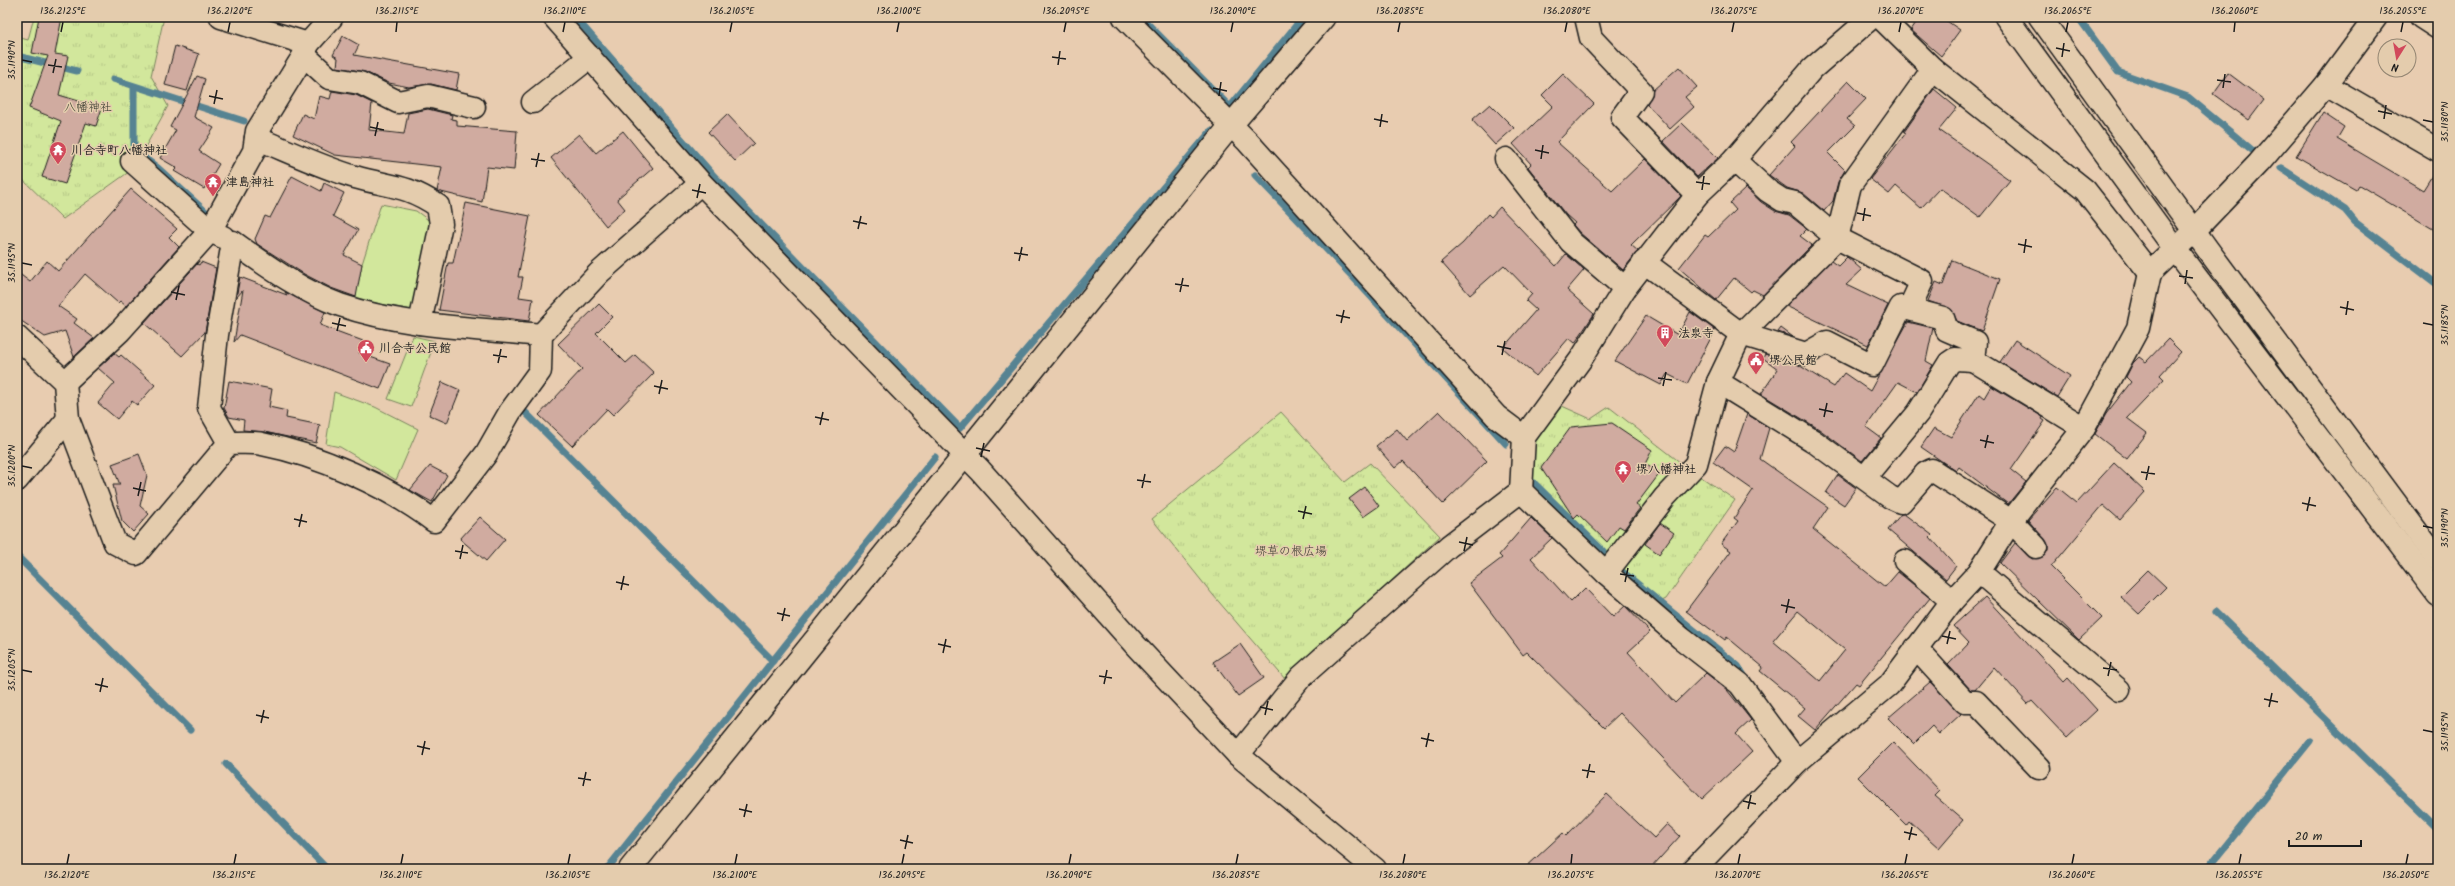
<svg xmlns="http://www.w3.org/2000/svg" width="2455" height="886" font-family="Kalam,'Klee One',sans-serif">
<defs>
<pattern id="park-tufts" width="24" height="20" patternUnits="userSpaceOnUse"><rect width="24" height="20" fill="#d2e79c"/><path d="M3 7l-1-3M5 7V3M7 7l1-3M15 17l-1-3M17 17v-4M19 17l1-3" fill="none" stroke="#b4c686"/></pattern>
</defs>
<rect width="100%" height="100%" fill="#e8ccb0"/>
<filter id="ink" filterUnits="userSpaceOnUse"><feTurbulence type="fractalNoise" baseFrequency=".025" numOctaves="2"/><feDisplacementMap in="SourceGraphic" scale="8" xChannelSelector="R" yChannelSelector="G"/><feConvolveMatrix kernelMatrix="1 2 1 2 8 2 1 2 1" color-interpolation-filters="sRGB"/></filter>
<g filter="url(#ink)">
<!-- grass -->
<g fill="#d2e79c" stroke="#77825c">
<polygon points="381,204 416,211 431,222 412,310 355,299 362,264"/>
<polygon points="413,336 435,341 411,407 388,399"/>
<polygon points="334,392 375,407 418,429 396,480 340,447 326,444"/>
</g>
<!-- park -->
<g fill="url(#park-tufts)" stroke="#77825c">
<polygon points="34,17 164,17 151,76 168,106 133,169 63,219 17,174 17,37 28,40"/>
<polygon points="1562,406 1591,419 1609,407 1685,466 1735,500 1666,599 1652,606 1527,487 1531,444"/>
<polygon points="1281,412 1345,482 1370,463 1440,536 1285,679 1213,595 1152,519"/>
</g>
<g fill="none" stroke-linecap="round" stroke-linejoin="round">
<!-- stream -->
<g stroke="#578392" stroke-width="7">
<polyline points="575,17 714,176 960,428 1211,131"/>
<polyline points="1141,17 1230,107 1303,17"/>
<polyline points="2078,17 2118,72 2188,97 2252,150"/>
<polyline points="17,56 77,71"/>
<polyline points="113,79 244,121"/>
<polyline points="134,87 134,150 158,168 205,211"/>
<polyline points="2281,168 2345,210 2355,222 2438,285"/>
<polyline points="1255,175 1351,275 1506,444"/>
<polyline points="522,409 773,661"/>
<polyline points="1534,483 1603,551"/>
<polyline points="17,556 190,730"/>
<polyline points="1624,573 1738,666 1745,677"/>
<polyline points="2216,612 2438,829"/>
<polyline points="226,764 327,869"/>
<polyline points="607,869 935,457"/>
<polyline points="2207,869 2310,741"/>
</g>
</g>
<!-- building -->
<g fill="#d0aba0" stroke="#1c1c1c" fill-rule="evenodd">
<polygon points="39,17 62,17 55,54 68,56 59,95 102,108 96,126 86,123 65,184 42,177 61,121 29,108 48,56 32,53"/>
<polygon points="1920,17 1941,17 1960,30 1941,56 1911,30"/>
<polygon points="343,36 359,45 354,55 459,74 456,90 431,84 409,87 389,83 365,72 337,67 338,58 333,55"/>
<polygon points="175,46 199,54 187,91 165,85"/>
<polygon points="1679,67 1697,87 1685,97 1694,107 1670,129 1647,104 1653,90"/>
<polygon points="2228,73 2264,100 2249,120 2213,94"/>
<polygon points="1563,74 1594,104 1557,142 1612,191 1645,159 1681,196 1631,245 1638,251 1623,270 1580,233 1573,225 1575,223 1566,215 1528,167 1531,164 1513,144 1553,106 1542,95"/>
<polygon points="197,76 205,79 194,117 214,128 199,151 219,164 204,189 174,171 177,168 160,158 176,130 170,127"/>
<polygon points="1848,81 1866,99 1847,119 1855,126 1828,153 1845,170 1838,182 1833,201 1824,211 1803,193 1787,188 1769,175 1795,146 1791,142"/>
<polygon points="1934,89 1957,108 1939,130 2010,180 1980,217 1940,188 1921,208 1896,186 1889,194 1870,179 1906,133 1904,132"/>
<polygon points="332,91 356,95 372,103 369,130 404,134 408,113 428,109 452,115 451,119 457,120 457,126 517,131 514,170 487,167 482,202 437,191 442,167 335,155 293,135 303,114 314,119 319,96 330,99"/>
<polygon points="1490,104 1514,128 1495,145 1472,120"/>
<polygon points="2323,113 2344,127 2337,139 2423,190 2438,166 2438,232 2359,185 2356,190 2296,156"/>
<polygon points="727,114 754,143 735,161 708,132"/>
<polygon points="1682,123 1718,158 1697,177 1663,141"/>
<polygon points="623,131 653,168 617,199 625,209 606,226 551,158 579,134 596,153"/>
<polygon points="292,176 321,191 324,183 344,193 333,216 358,230 344,255 362,264 356,297 331,288 304,274 257,244 255,239 265,216 270,218"/>
<polygon points="1746,188 1761,202 1775,211 1789,215 1807,229 1800,236 1812,245 1763,295 1753,290 1751,292 1734,278 1716,300 1679,268 1705,235 1708,237 1736,210 1730,203"/>
<polygon points="131,189 177,229 169,237 179,247 126,306 120,301 118,303 85,274 58,306 77,319 74,323 94,338 74,357 65,331 45,337 17,318 17,272 30,282 47,261 58,271"/>
<polygon points="466,203 530,216 518,277 523,277 519,297 533,299 529,321 439,310 448,263 453,263"/>
<polygon points="1500,207 1556,266 1566,254 1584,270 1567,290 1594,314 1575,343 1569,338 1536,376 1503,348 1536,310 1526,301 1532,294 1504,265 1470,295 1441,262 1463,243 1488,214 1491,217"/>
<polygon points="1847,257 1862,270 1846,285 1888,305 1868,345 1786,306 1831,261 1838,266"/>
<polygon points="1952,260 2000,279 1982,331 1957,321 1951,309 1928,301 1936,282 1943,285"/>
<polygon points="201,262 216,268 205,332 182,356 144,323 197,264 199,265"/>
<polygon points="240,277 287,295 285,292 325,312 320,325 363,341 359,353 390,364 380,389 240,335 234,342 243,290 236,298"/>
<polygon points="599,304 612,317 596,333 626,363 635,355 654,373 613,415 607,409 572,446 539,415 582,369 558,344"/>
<polygon points="1690,312 1715,330 1687,384 1667,374 1661,385 1615,361 1646,316 1678,335"/>
<polygon points="1908,322 1933,328 1926,361 1933,365 1917,392 1898,382 1866,427 1881,438 1862,461 1819,429 1761,394 1778,369 1763,358 1765,354 1797,364 1834,387 1844,373 1870,391"/>
<polygon points="1781,328 1793,337 1778,332"/>
<polygon points="2168,339 2181,352 2160,375 2164,379 2127,418 2147,433 2127,459 2095,434 2106,414 2131,382 2126,377 2133,363 2139,357 2146,362"/>
<polygon points="2015,340 2070,376 2057,397 2000,362"/>
<polygon points="114,353 119,357 121,355 155,385 137,405 132,401 117,419 98,403 115,383 98,368"/>
<polygon points="229,381 272,389 269,407 287,411 286,418 320,425 316,443 264,432 243,430 244,420 229,417 224,408"/>
<polygon points="442,382 460,390 447,423 429,415"/>
<polygon points="1991,386 2043,417 2042,419 2045,421 2011,470 2026,482 2008,504 1959,467 1956,471 1921,447 1934,428 1951,437 1979,394 1984,398"/>
<polygon points="1439,411 1487,461 1443,504 1403,461 1395,468 1376,446 1397,429 1407,441"/>
<path d="M1747,414L1769,428L1760,459L1828,507L1813,529L1885,587L1898,572L1930,598L1859,685L1856,683L1815,730L1798,716L1805,708L1760,671L1763,667L1727,637L1725,640L1686,611L1731,551L1721,544L1738,521L1734,518L1753,490L1713,462L1725,446L1734,452ZM1798,611L1845,650L1820,681L1773,641Z"/>
<polygon points="1612,423 1652,450 1645,464 1660,473 1636,505 1640,508 1624,529 1619,526 1607,542 1578,514 1574,518 1541,468 1571,427"/>
<polygon points="139,454 147,475 140,506 149,514 133,532 122,521 113,485 120,485 112,464"/>
<polygon points="2114,463 2145,492 2120,520 2103,505 2051,567 2102,618 2079,640 2000,563 2015,543 2032,559 2044,556 2048,550 2048,544 2028,520 2057,487 2077,503"/>
<polygon points="430,466 447,475 432,502 410,490"/>
<polygon points="1838,475 1856,488 1844,505 1826,493"/>
<polygon points="1365,487 1379,506 1363,517 1349,499"/>
<polygon points="1901,514 1904,514 1932,535 1930,537 1956,566 1946,579 1888,530"/>
<polygon points="480,517 505,539 486,561 460,539"/>
<polygon points="1531,518 1552,538 1531,558 1571,602 1585,588 1613,617 1625,606 1650,632 1628,652 1675,703 1706,673 1727,690 1751,720 1736,734 1752,752 1702,799 1620,713 1604,728 1527,652 1523,655 1469,583 1502,558 1499,555"/>
<polygon points="1660,523 1674,533 1659,554 1645,544"/>
<polygon points="2148,570 2166,587 2139,614 2121,597"/>
<polygon points="1985,597 2064,682 2068,678 2097,710 2067,738 2032,701 2028,704 1994,667 1975,690 1971,690 1948,665 1969,643 1953,626"/>
<polygon points="1240,644 1264,678 1238,696 1213,662"/>
<polygon points="1930,682 1961,714 1939,734 1932,726 1914,744 1888,718"/>
<polygon points="1893,742 1940,791 1935,796 1963,820 1939,848 1909,821 1906,825 1858,777"/>
<polygon points="1607,794 1654,838 1667,824 1680,836 1650,869 1524,869 1563,833 1566,836"/>
</g>
<g fill="none" stroke-linecap="round" stroke-linejoin="round">
<defs>
<g id="minor">
<polyline points="221,17 308,44"/>
<polyline points="554,17 701,183 980,470 1137,647 1238,755 1375,869"/>
<polyline points="1124,17 1248,142 1496,416 1524,437"/>
<polyline points="1586,17 1591,38 1641,91 1622,117 1697,195"/>
<polyline points="1880,17 1933,69 2085,190 2150,273"/>
<polyline points="2006,17 2175,249 2438,595"/>
<polyline points="2040,17 2208,250 2438,560"/>
<polyline points="2421,17 2438,28"/>
<polyline points="304,55 329,78 360,83 398,102 428,96 474,107"/>
<polyline points="2326,85 2438,150"/>
<polyline points="533,102 590,57"/>
<path d="M256,138C288,151 321,167 355,177C390,187 405,184 438,206L441,224L420,323"/>
<polyline points="1506,159 1571,242 1625,288"/>
<polyline points="132,161 210,231 223,237"/>
<polyline points="1644,262 1741,334 1806,354 1827,342 1872,365 1901,307 1909,309 1922,281 1837,238 1795,203 1782,200 1768,191 1734,160"/>
<path d="M17,337L65,382L68,419L115,543L136,554L229,443C240,443 252,442 262,444C319,455 388,486 434,521L486,454L510,412L540,371L541,335L599,273L701,183"/>
<polyline points="1973,360 2084,428"/>
<polyline points="65,382 120,331 210,231 254,151 257,131 304,55 308,44 332,17"/>
<polyline points="1718,382 1812,440 1890,497 1901,502 1926,473 1932,470 2011,521 2036,547"/>
<path d="M229,443L209,408L217,335L233,242C267,266 301,291 340,305C404,327 475,328 541,335"/>
<polyline points="1865,477 1918,413 1949,363 1955,359 1973,360 1975,342 1947,330 1943,318 1909,309"/>
<polyline points="17,480 68,419"/>
<polyline points="1521,491 1606,573 1681,638 1740,684 1797,762"/>
<polyline points="1905,561 1952,601"/>
<polyline points="1979,572 2119,690"/>
<polyline points="1606,573 1665,497 1696,464 1718,382 1741,334 1837,238 1850,185 1933,69"/>
<polyline points="1916,648 1965,702 1976,702 2039,768"/>
<polyline points="1238,755 1301,677 1449,546 1521,491 1524,437 1581,359 1625,288 1697,195 1734,160 1812,69 1872,17"/>
<polyline points="630,869 1231,125 1324,17"/>
<polyline points="1694,869 1797,762 1889,685 1952,601 1979,572 2011,521 2084,428 2138,328 2150,273 2194,231 2259,163 2326,85 2376,17"/>
</g>
</defs>
<!-- minor casing -->
<use href="#minor" stroke="#1c1c1c" stroke-width="25"/>
<!-- minor -->
<use href="#minor" stroke="#e4ccad" stroke-width="22"/>
</g>
</g>
<!-- ticks -->
<path fill="none" stroke="#1c1c1c" stroke-width="1.5" d="M61,32L63,22M228,32L230,22M396,32L397,22M563,32L565,22M730,32L732,22M897,32L899,22M1064,32L1066,22M1231,32L1233,22M1398,32L1400,22M1565,32L1567,22M1732,32L1734,22M1899,32L1901,22M2066,32L2068,22M2234,32L2235,22M2401,32L2403,22M2056,48L2070,51M1052,57L1066,59M2062,57L2064,43M22,60L32,62M48,65L62,67M1058,65L1060,51M53,73L56,59M2217,80L2231,82M1213,88L1227,91M2223,88L2225,74M209,96L223,99M1219,96L1221,82M214,104L217,90M2378,111L2392,114M1374,119L1388,122M2384,119L2386,105M2423,120L2433,122M370,127L384,130M1380,127L1382,114M375,136L378,122M1535,150L1549,153M531,159L545,161M1541,159L1543,145M536,167L539,153M1696,182L1710,184M692,190L706,193M1702,190L1704,176M697,198L700,184M1857,213L1871,216M853,221L867,224M1863,221L1865,208M858,229L861,216M2018,244L2032,247M1014,253L1028,255M2024,253L2026,239M1019,261L1022,247M22,263L32,265M2179,276L2193,278M1175,284L1189,286M2185,284L2187,270M171,292L185,295M1180,292L1183,278M176,300L179,286M2340,307L2354,310M1336,315L1350,318M2346,315L2348,301M332,323L346,326M1341,323L1344,310M2423,323L2433,325M337,331L340,318M1497,346L1511,349M493,355L507,357M1502,355L1505,341M498,363L501,349M1658,378L1672,380M654,386L668,389M1663,386L1666,372M659,394L662,380M1819,409L1833,412M815,417L829,420M1824,417L1827,403M820,425L823,412M1980,440L1994,443M976,448L990,451M1985,448L1988,435M981,457L984,443M22,466L32,468M2141,472L2155,474M1137,480L1151,482M2146,480L2149,466M133,488L146,491M1142,488L1145,474M138,496L141,482M2302,503L2316,506M1298,511L1312,514M2307,511L2310,497M294,519L307,522M1303,519L1306,506M2423,526L2433,528M299,527L302,514M1459,542L1473,545M455,551L468,553M1464,551L1467,537M460,559L463,545M1620,574L1634,576M616,582L629,585M1625,582L1628,568M621,590L624,576M1781,605L1795,608M777,613L790,616M1786,613L1789,599M782,621L785,608M1942,636L1956,639M938,644L951,647M1947,644L1950,631M943,653L946,639M2103,668L2117,670M22,670L32,672M1099,676L1112,678M2108,676L2111,662M95,684L108,687M1104,684L1107,670M100,692L103,678M2264,699L2278,702M1260,707L1273,710M2269,707L2272,693M256,715L269,718M1265,715L1268,701M261,723L264,710M2423,730L2433,732M1421,738L1434,741M417,746L430,749M1426,747L1429,733M422,755L425,741M1582,770L1595,772M578,778L591,780M1587,778L1590,764M583,786L586,772M1743,801L1756,804M739,809L752,812M1748,809L1751,795M744,817L747,804M1904,832L1917,835M900,840L913,843M1909,840L1912,827M905,849L908,835M67,864L69,854M234,864L236,854M401,864L403,854M568,864L570,854M735,864L737,854M902,864L904,854M1069,864L1071,854M1236,864L1238,854M1403,864L1405,854M1571,864L1572,854M1738,864L1740,854M1905,864L1907,854M2072,864L2074,854M2239,864L2241,854M2406,864L2408,854"/>
<!-- icons -->
<defs>
<symbol id="temple-pin" viewBox="-11 -11 22 30"><path d="M0 17L-7.5 6A9.5 9.5 0 1 1 7.5 6Z" fill="#d1495b" stroke="#e4ccad"/><path d="M0-6L5-2H3V0L6.5 2.5H4V6H1.5V3h-3V6H-4V2.5H-6.5L-3 0V-2H-5Z" fill="#fff"/></symbol>
<symbol id="building-pin" viewBox="-11 -11 22 30"><path d="M0 17L-7.5 6A9.5 9.5 0 1 1 7.5 6Z" fill="#d1495b" stroke="#e4ccad"/><path d="M-4-6H4V6H1V3H-1V6H-4ZM-2.5-4.3h1.7v1.8h-1.7ZM.8-4.3h1.7v1.8H.8ZM-2.5-1h1.7V.8h-1.7ZM.8-1h1.7V.8H.8Z" fill="#fff"/></symbol>
<symbol id="civic-pin" viewBox="-11 -11 22 30"><path d="M0 17L-7.5 6A9.5 9.5 0 1 1 7.5 6Z" fill="#d1495b" stroke="#e4ccad"/><path d="M-.6-6.5H3V-4.5H.6V-3L4-1V1h2V6H-6V1h2V-1L-.6-3ZM-1.2 2.5V6h2.4V2.5Z" fill="#fff"/></symbol>
</defs>
<g fill-rule="evenodd">
<use href="#temple-pin" x="48" y="140" width="20" height="27"/>
<use href="#temple-pin" x="203" y="172" width="20" height="27"/>
<use href="#building-pin" x="1655" y="323" width="20" height="27"/>
<use href="#civic-pin" x="356" y="338" width="20" height="27"/>
<use href="#civic-pin" x="1746" y="350" width="20" height="27"/>
<use href="#temple-pin" x="1613" y="459" width="20" height="27"/>
</g>
<g text-anchor="middle" dominant-baseline="central" stroke-width="3" stroke-linejoin="round" paint-order="stroke">
<!-- park labels -->
<g font-size="12" fill="#373a2f" stroke="#e4ccad">
<text x="88" y="107">八幡神社</text>
<text x="1291" y="551">堺草の根広場</text>
</g>
<!-- poi labels -->
<g font-size="12" font-weight="bold" fill="#1c1c1c" stroke="#e4ccad" text-anchor="start">
<text x="71" y="150">川合寺町八幡神社</text>
<text x="226" y="182">津島神社</text>
<text x="1678" y="333">法泉寺</text>
<text x="379" y="348">川合寺公民館</text>
<text x="1769" y="360">堺公民館</text>
<text x="1636" y="469">堺八幡神社</text>
</g>
</g>
<!-- margin -->
<rect width="2455" height="886" fill="none" stroke="#e4ccad" stroke-width="44"/>
<!-- north arrow -->
<g transform="translate(2397 58) rotate(191)"><circle r="19" fill="#e4ccad" stroke="#948673"/>
<path d="M0-3L7 15L0 10L-7 15Z" fill="#d1495b"/>
<text y="-6" font-size="11" font-weight="bold" text-anchor="middle" fill="#1c1c1c">N</text>
</g>
<!-- scale -->
<path d="M2289 840v6h72v-6" fill="none" stroke="#1c1c1c" stroke-width="2"/>
<text x="2295" y="840" font-size="12" fill="#1c1c1c" stroke="#e4ccad" stroke-width="3" paint-order="stroke">20 m</text>
<rect x="22" y="22" width="2411" height="842" fill="none" stroke="#1c1c1c" stroke-width="1.5"/>
<g font-size="10" text-anchor="middle" fill="#1c1c1c">
<text x="63" y="14">136.2125°E</text>
<text x="230" y="14">136.2120°E</text>
<text x="397" y="14">136.2115°E</text>
<text x="565" y="14">136.2110°E</text>
<text x="732" y="14">136.2105°E</text>
<text x="899" y="14">136.2100°E</text>
<text x="1066" y="14">136.2095°E</text>
<text x="1233" y="14">136.2090°E</text>
<text x="1400" y="14">136.2085°E</text>
<text x="1567" y="14">136.2080°E</text>
<text x="1734" y="14">136.2075°E</text>
<text x="1901" y="14">136.2070°E</text>
<text x="2068" y="14">136.2065°E</text>
<text x="2235" y="14">136.2060°E</text>
<text x="2403" y="14">136.2055°E</text>
<text transform="translate(11 60) rotate(-90)" y="4">35.1190°N</text>
<text transform="translate(2444 122) rotate(-90)" y="4">35.1180°N</text>
<text transform="translate(11 263) rotate(-90)" y="4">35.1195°N</text>
<text transform="translate(2444 325) rotate(-90)" y="4">35.1185°N</text>
<text transform="translate(11 466) rotate(-90)" y="4">35.1200°N</text>
<text transform="translate(2444 528) rotate(-90)" y="4">35.1190°N</text>
<text transform="translate(11 670) rotate(-90)" y="4">35.1205°N</text>
<text transform="translate(2444 732) rotate(-90)" y="4">35.1195°N</text>
<text x="67" y="878">136.2120°E</text>
<text x="234" y="878">136.2115°E</text>
<text x="401" y="878">136.2110°E</text>
<text x="568" y="878">136.2105°E</text>
<text x="735" y="878">136.2100°E</text>
<text x="902" y="878">136.2095°E</text>
<text x="1069" y="878">136.2090°E</text>
<text x="1236" y="878">136.2085°E</text>
<text x="1403" y="878">136.2080°E</text>
<text x="1571" y="878">136.2075°E</text>
<text x="1738" y="878">136.2070°E</text>
<text x="1905" y="878">136.2065°E</text>
<text x="2072" y="878">136.2060°E</text>
<text x="2239" y="878">136.2055°E</text>
<text x="2406" y="878">136.2050°E</text>
</g>
</svg>
